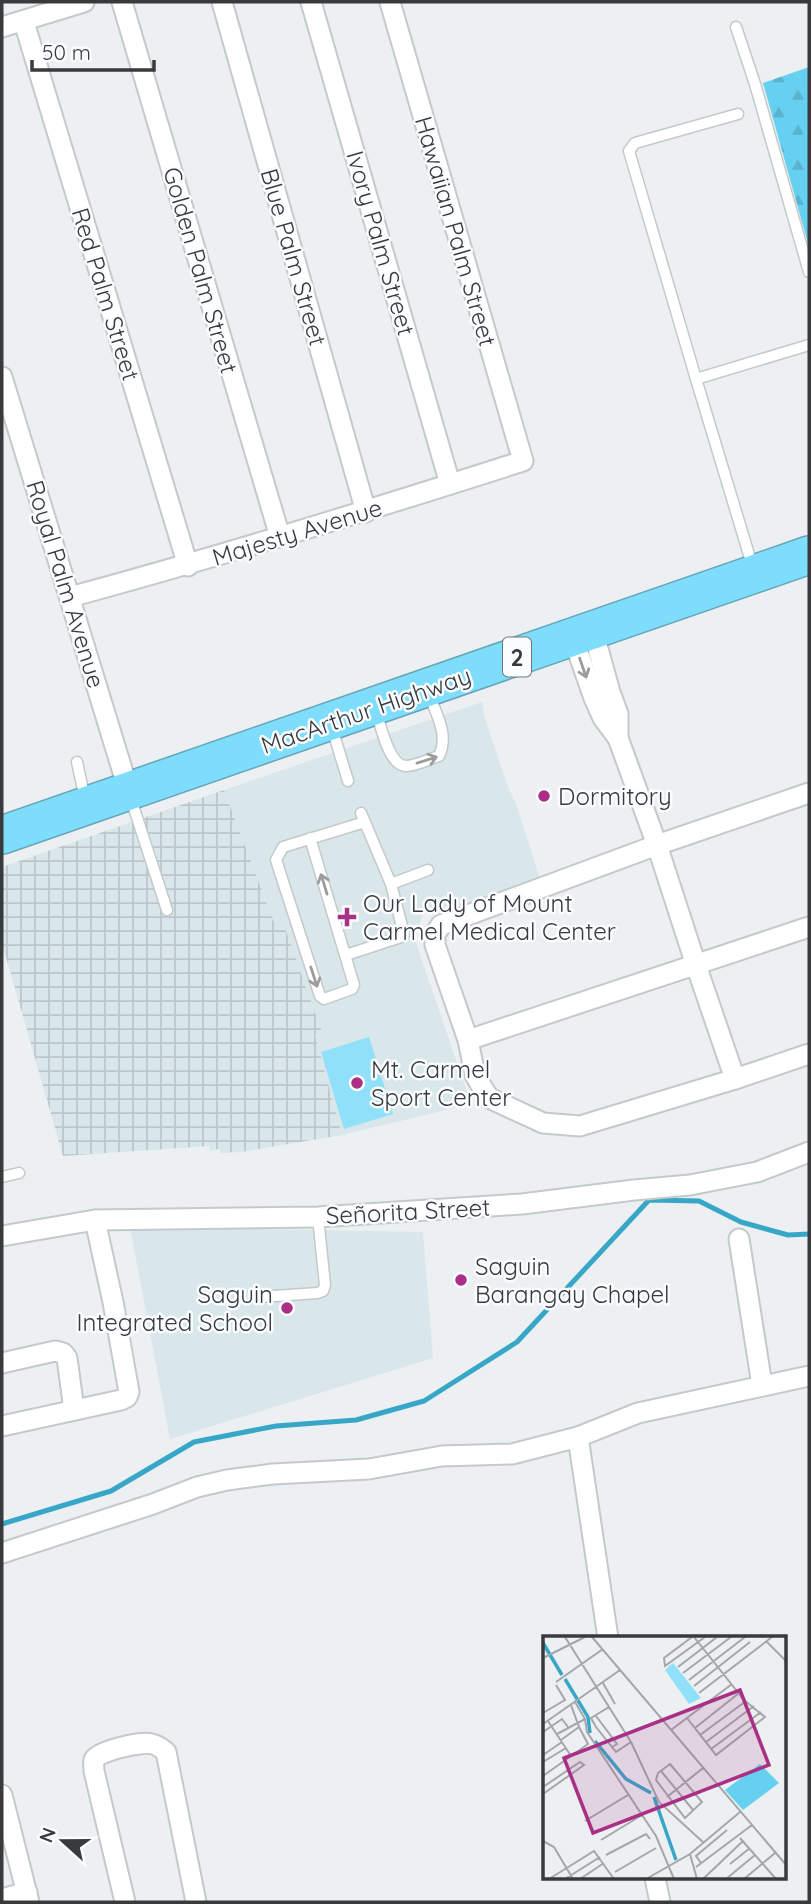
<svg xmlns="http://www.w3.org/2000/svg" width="811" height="1904" font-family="Quicksand,sans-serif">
<defs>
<pattern id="industrial-grid" width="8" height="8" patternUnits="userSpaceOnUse" patternTransform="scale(1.75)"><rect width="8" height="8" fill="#d9e6ea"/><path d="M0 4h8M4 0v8" fill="none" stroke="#bbc6ca"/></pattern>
<pattern id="forest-firs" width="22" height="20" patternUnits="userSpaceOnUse" patternTransform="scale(1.75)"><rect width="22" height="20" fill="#66d0f0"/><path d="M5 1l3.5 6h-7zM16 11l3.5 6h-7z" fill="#59b3cf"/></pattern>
</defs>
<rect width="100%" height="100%" fill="#ecf0f2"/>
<!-- built -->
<g fill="#d9e6ea">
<polygon points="482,702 485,719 508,787 516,804 541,882 448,914 446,907 423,913 415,940 471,1104 342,1135 315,1035 322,1032 282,921 274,923 224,790"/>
<polygon points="130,1227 423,1232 433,1358 170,1439"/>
</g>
<!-- industrial -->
<polygon fill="url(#industrial-grid)" points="224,790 274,923 282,920 322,1032 315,1035 342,1135 241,1152 220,1153 219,1149 210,1151 209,1146 63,1156 2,943 2,867"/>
<!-- forest -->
<polygon fill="url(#forest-firs)" points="809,67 809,247 763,83"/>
<!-- pitch -->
<polygon fill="#91e0fa" points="369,1037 393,1114 344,1129 321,1052"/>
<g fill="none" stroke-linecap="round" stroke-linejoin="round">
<!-- stream -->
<polyline stroke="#38a7c7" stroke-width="5" points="2,1524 111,1491 194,1442 276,1426 356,1420 424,1401 517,1342 649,1200 699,1201 741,1222 788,1235 809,1234"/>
<defs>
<g id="lane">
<polyline points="736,27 755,84 809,272"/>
<polyline points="696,379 629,151 635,143 738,114"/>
<polyline points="753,568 696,379 809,345"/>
<path d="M377,714C381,727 389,766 406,766C416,766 429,759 439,756C449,735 437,716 429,694"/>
<polyline points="332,728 348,781"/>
<polyline points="77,762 85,799"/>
<polyline points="130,796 167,910"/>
<polyline points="310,838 354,985 352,989 324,999 320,996 276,860 283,847 365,822"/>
<polyline points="391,884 428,870"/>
<polyline points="346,955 401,937 404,934 391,884 361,813"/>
<polyline points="2,1177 19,1173"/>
<polyline points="261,1297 317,1293 323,1291 325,1285 318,1217"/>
</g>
<g id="street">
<polyline points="122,2 280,537"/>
<polyline points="222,2 366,512"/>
<polyline points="311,2 450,484"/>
<polyline points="24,22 188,566"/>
<polyline points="2,27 84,2"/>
<polyline points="2,377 129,792"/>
<path d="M70,597C222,556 373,509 523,461L390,2"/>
<polyline points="593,631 610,692 618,714 618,738"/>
<polyline points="573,638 594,698 603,718 618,738 657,845 696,965 735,1079"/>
<polyline points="809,793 657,845 441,925 435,934 435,945 468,1040 475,1075 482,1087 489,1098 543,1123 580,1126 735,1079 809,1054"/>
<polyline points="468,1040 809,927"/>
<polyline points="2,1236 95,1220 318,1217 522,1204 634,1190 690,1185 757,1172 809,1152"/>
<polyline points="739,1239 762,1385"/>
<polyline points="2,1363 55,1351 63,1353 67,1358 74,1410"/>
<polyline points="2,1426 121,1400 127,1397 129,1392 113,1302 95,1220"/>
<polyline points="578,1437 608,1638"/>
<polyline points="2,1553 153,1504 197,1487 227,1480 273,1474 369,1469 442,1456 512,1454 578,1437 638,1413 809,1376"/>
<polyline points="2,1795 29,1902"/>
<polyline points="655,1878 660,1902"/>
<polyline points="2,1899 27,1892"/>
<path d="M125,1902L94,1771C94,1767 93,1763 94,1760C97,1751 142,1741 152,1744C158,1745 162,1749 166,1752L196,1902"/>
</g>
<polyline id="highway" points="2,835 809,555"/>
</defs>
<!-- lane casing -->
<use href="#lane" stroke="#c4c9ca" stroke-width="13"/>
<!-- street casing -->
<use href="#street" stroke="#c4c9ca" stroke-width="23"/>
<!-- highway casing -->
<use href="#highway" stroke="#66a4b8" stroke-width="40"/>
<!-- lane -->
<use href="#lane" stroke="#fff" stroke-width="10"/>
<!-- street -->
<use href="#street" stroke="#fff" stroke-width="19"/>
<!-- highway -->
<use href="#highway" stroke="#7eddfb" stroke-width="37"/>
</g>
<!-- one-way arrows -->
<defs><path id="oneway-shaft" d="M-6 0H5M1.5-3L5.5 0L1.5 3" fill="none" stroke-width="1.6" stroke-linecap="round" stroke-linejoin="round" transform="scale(1.75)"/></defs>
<g stroke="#9c9c9d">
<use href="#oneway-shaft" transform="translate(583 668) rotate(71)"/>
<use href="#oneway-shaft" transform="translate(427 760) rotate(-17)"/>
<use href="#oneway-shaft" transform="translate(324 884) rotate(-107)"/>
<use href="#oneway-shaft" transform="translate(314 977) rotate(72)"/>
</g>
<!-- markers -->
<g fill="#a93084" stroke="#fafdff" stroke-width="2.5">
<circle cx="544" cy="796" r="7"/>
<path d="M343.5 906.5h7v7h7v7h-7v7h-7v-7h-7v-7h7z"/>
<circle cx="357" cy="1083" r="7"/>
<circle cx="461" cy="1280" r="7"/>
<circle cx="287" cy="1308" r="7"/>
</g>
<g text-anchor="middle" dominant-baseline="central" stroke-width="5" stroke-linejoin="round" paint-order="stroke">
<!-- shield labels -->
<rect fill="#fafdff" stroke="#727476" stroke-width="2" x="503" y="637.5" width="28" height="39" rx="5"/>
<g font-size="23" font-weight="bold" fill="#383a3b">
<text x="517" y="657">2</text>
</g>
<!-- street labels -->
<g font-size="24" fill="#383a3b" stroke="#fafdff">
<text transform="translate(456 231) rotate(74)">Hawaiian Palm Street</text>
<text transform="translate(381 243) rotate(74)">Ivory Palm Street</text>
<text transform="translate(294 257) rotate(74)">Blue Palm Street</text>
<text transform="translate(201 270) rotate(74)">Golden Palm Street</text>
<text transform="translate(106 294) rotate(73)">Red Palm Street</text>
<text transform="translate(297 532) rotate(-17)">Majesty Avenue</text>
<text transform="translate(66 584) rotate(73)">Royal Palm Avenue</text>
<text transform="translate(366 710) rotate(-19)">MacArthur Highway</text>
<text transform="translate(408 1211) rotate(-3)">Señorita Street</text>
</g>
<!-- poi labels -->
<g font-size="24" fill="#383a3b" stroke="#fafdff" text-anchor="start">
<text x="558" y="796">Dormitory</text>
<text x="363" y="903">Our Lady of Mount<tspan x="363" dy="28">Carmel Medical Center</tspan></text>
<text x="371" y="1069">Mt. Carmel<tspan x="371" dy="28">Sport Center</tspan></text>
<text x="475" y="1266">Saguin<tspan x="475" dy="28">Barangay Chapel</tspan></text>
<text x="273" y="1294" text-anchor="end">Saguin<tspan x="273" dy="28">Integrated School</tspan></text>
</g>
</g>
<!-- overview -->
<g transform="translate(543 1636)">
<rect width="243" height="243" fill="#ecf0f2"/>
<path d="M217,128L236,147L200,174L182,154Z" fill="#66d0f0"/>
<path d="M130,27L158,62L146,68L122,34Z" fill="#91e0fa"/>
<path fill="none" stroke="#38a7c7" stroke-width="3.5" d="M0,7L19,39M22,43L45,81L47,97M52,105L83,143L108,157M111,161L133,224"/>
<path fill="none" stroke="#a4a7a9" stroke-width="2" d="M22,1L88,106L116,166L161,207M49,1L244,230M149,1L121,22L122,30L162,1M223,5L244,26M0,22L42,1M135,31L174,1M140,37L188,1M146,44L202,1M13,46L60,13M60,47L72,68M151,50L207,6M156,57L229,1M66,71L48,82L53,91L73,116L88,106M0,77L22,64L13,49M53,80L74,108L69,111M144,82L173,119L222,81L201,64L151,1M42,83L44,96L113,200L131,243M5,85L28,120M0,88L77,34M152,92L196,57M128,94L189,48M0,96L19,83L25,91M14,98L42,83L32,66M157,99L203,65M18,104L36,91L28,69M163,106L211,70M168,113L218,76M0,119L19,106M0,126L23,112M127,128L159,166L142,182L113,144L115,137ZM118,135L150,174M0,140L45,108L36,91M0,151L37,126L41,129L0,158M124,161L160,132M42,185L85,159M197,202L233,243M58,204L99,179M0,205L11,211L30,243M147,218L154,243M63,219L103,198L107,203M158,227L153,220L184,194M187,228L207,212M153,231L209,189M72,236L113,212M6,243L51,215L71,243M22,243L57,221M37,243L61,227M103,243L147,218L197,176M160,243L200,205M183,243L212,219M201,243L232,217"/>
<path fill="#a93084" fill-opacity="0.15" stroke="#a93084" stroke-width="3.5" d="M197,54L226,129L50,197L21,122Z"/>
<rect width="243" height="243" fill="none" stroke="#383a3b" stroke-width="3.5"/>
</g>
<!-- border -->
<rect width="811" height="1904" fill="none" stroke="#383a3b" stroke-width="7"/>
<!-- north arrow -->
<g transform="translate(63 1841) rotate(291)" stroke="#fafdff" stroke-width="5" paint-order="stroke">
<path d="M0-5L12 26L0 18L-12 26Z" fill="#383a3b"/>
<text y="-10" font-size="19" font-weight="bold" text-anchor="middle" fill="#383a3b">N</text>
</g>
<!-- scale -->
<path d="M32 60v10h122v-10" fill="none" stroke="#383a3b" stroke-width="3.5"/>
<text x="42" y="60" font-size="21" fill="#383a3b" stroke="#fafdff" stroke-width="5" paint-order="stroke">50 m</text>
</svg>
